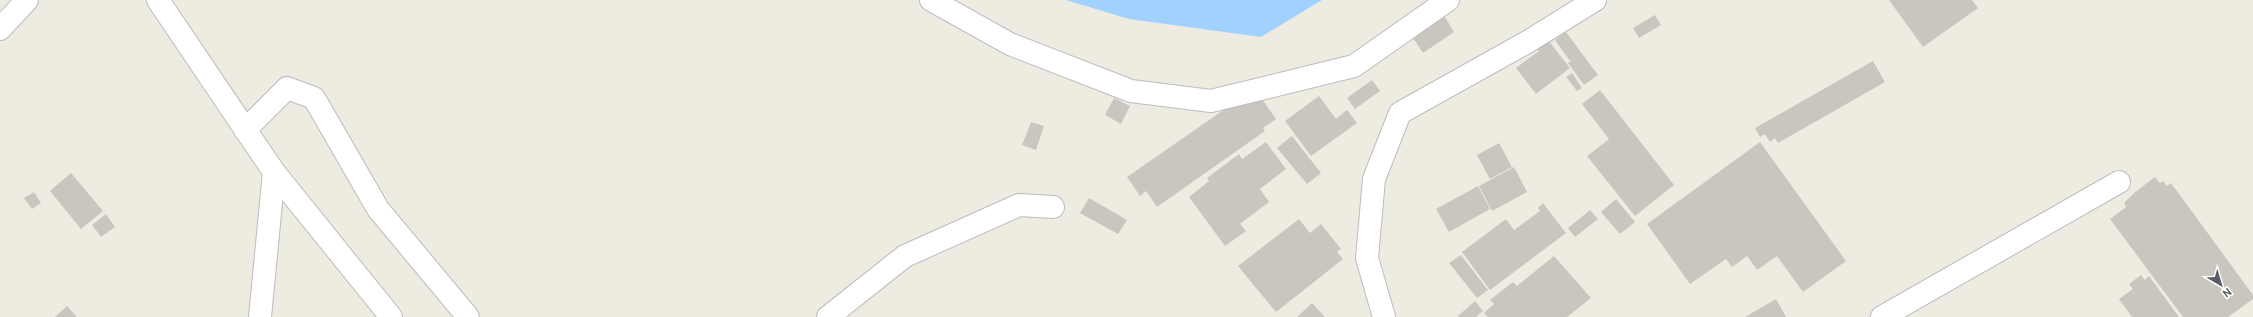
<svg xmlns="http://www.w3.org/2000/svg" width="2253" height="317" font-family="Cabin,sans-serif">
<rect width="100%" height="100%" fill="#eeece1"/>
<!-- water -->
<polygon fill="#a1d1ff" points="1066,0 1322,0 1261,37 1129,19"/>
<!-- building -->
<g fill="#c9c6bf">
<polygon points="1889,0 1972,0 1978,8 1923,47"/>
<polygon points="1443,14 1454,32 1423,53 1411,35"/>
<polygon points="1655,15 1661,25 1639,38 1633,28"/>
<polygon points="1566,32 1598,75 1584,85 1568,63 1575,58 1570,61 1555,40"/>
<polygon points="1548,40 1570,68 1536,94 1516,68 1539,51 1536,48"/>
<polygon points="1873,61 1885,82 1778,143 1775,138 1770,142 1765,134 1760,137 1755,128"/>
<polygon points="1572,73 1582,88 1577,91 1566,77"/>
<polygon points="1372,80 1380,91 1355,109 1347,98"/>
<polygon points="1600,90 1674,185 1635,216 1587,156 1609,139 1582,104"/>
<polygon points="1248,93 1259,95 1276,119 1263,128 1265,131 1157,207 1146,191 1140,196 1127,177"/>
<polygon points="1319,96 1336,119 1347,110 1357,123 1311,156 1285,121"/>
<polygon points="1114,98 1130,106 1121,124 1105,115"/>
<polygon points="1031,122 1044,126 1036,150 1022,145"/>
<polygon points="1292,136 1321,173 1307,184 1277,148"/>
<polygon points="1266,142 1286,169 1260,189 1269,202 1240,224 1246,231 1225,246 1189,197 1209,181 1207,178 1239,154 1242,159"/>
<polygon points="1760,142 1846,261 1803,292 1777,256 1757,270 1747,256 1732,267 1726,259 1690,284 1647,224"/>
<polygon points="1499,143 1512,167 1490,179 1477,155"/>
<polygon points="1514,167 1527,192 1492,211 1479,186"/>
<polygon points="71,173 103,211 81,229 50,191"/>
<polygon points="2155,177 2160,183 2163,181 2167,186 2171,183 2253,295 2253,299 2228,317 2183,317 2110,219 2126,207 2124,203 2134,193"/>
<polygon points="1478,186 1490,209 1449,232 1436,209"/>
<polygon points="34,192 41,203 32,209 24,198"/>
<polygon points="1089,198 1127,220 1118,234 1080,213"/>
<polygon points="1616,199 1635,222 1620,234 1601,212"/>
<polygon points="1543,203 1566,233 1490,290 1462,252 1506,219 1514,230 1540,211 1538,208"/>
<polygon points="1590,210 1598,219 1575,237 1568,228"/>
<polygon points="106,214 115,227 101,237 92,225"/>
<polygon points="1299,219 1310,233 1321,224 1341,249 1337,252 1343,259 1276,312 1238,266"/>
<polygon points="1461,255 1488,290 1477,298 1449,263"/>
<polygon points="1554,256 1591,298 1567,317 1488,317 1484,313 1494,304 1490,300 1513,282 1517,286"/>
<polygon points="2141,275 2145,280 2149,276 2179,317 2132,317 2119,299 2133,289 2129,284"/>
<polygon points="1776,299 1786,317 1745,317"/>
<polygon points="1475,301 1483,311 1476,317 1459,317 1458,316"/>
<polygon points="1312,303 1325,317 1297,317"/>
<polygon points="67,306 77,317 55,317"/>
</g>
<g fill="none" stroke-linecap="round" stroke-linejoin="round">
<defs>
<g id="minor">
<polyline points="158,0 274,172 391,317"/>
<polyline points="931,0 1010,44 1131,91 1211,101 1354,66 1448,0"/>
<polyline points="0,29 27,0"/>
<polyline points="245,130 287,88 314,98 378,209 468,317"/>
<polyline points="260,317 274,172"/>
<polyline points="828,317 905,256 1019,205 1053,207"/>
<polyline points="1384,317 1367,258 1374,179 1400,113 1529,41 1595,0"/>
<polyline points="1882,317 2119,182"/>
</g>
</defs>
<!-- minor casing -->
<use href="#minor" stroke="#babcc2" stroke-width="24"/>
<!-- minor -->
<use href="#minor" stroke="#fff" stroke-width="22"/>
</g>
<!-- north arrow -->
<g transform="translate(2221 285) rotate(142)" stroke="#ffffff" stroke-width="3" paint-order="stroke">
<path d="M0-3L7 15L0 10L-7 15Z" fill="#5a5e64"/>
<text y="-6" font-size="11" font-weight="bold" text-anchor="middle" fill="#5a5e64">N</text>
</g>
</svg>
